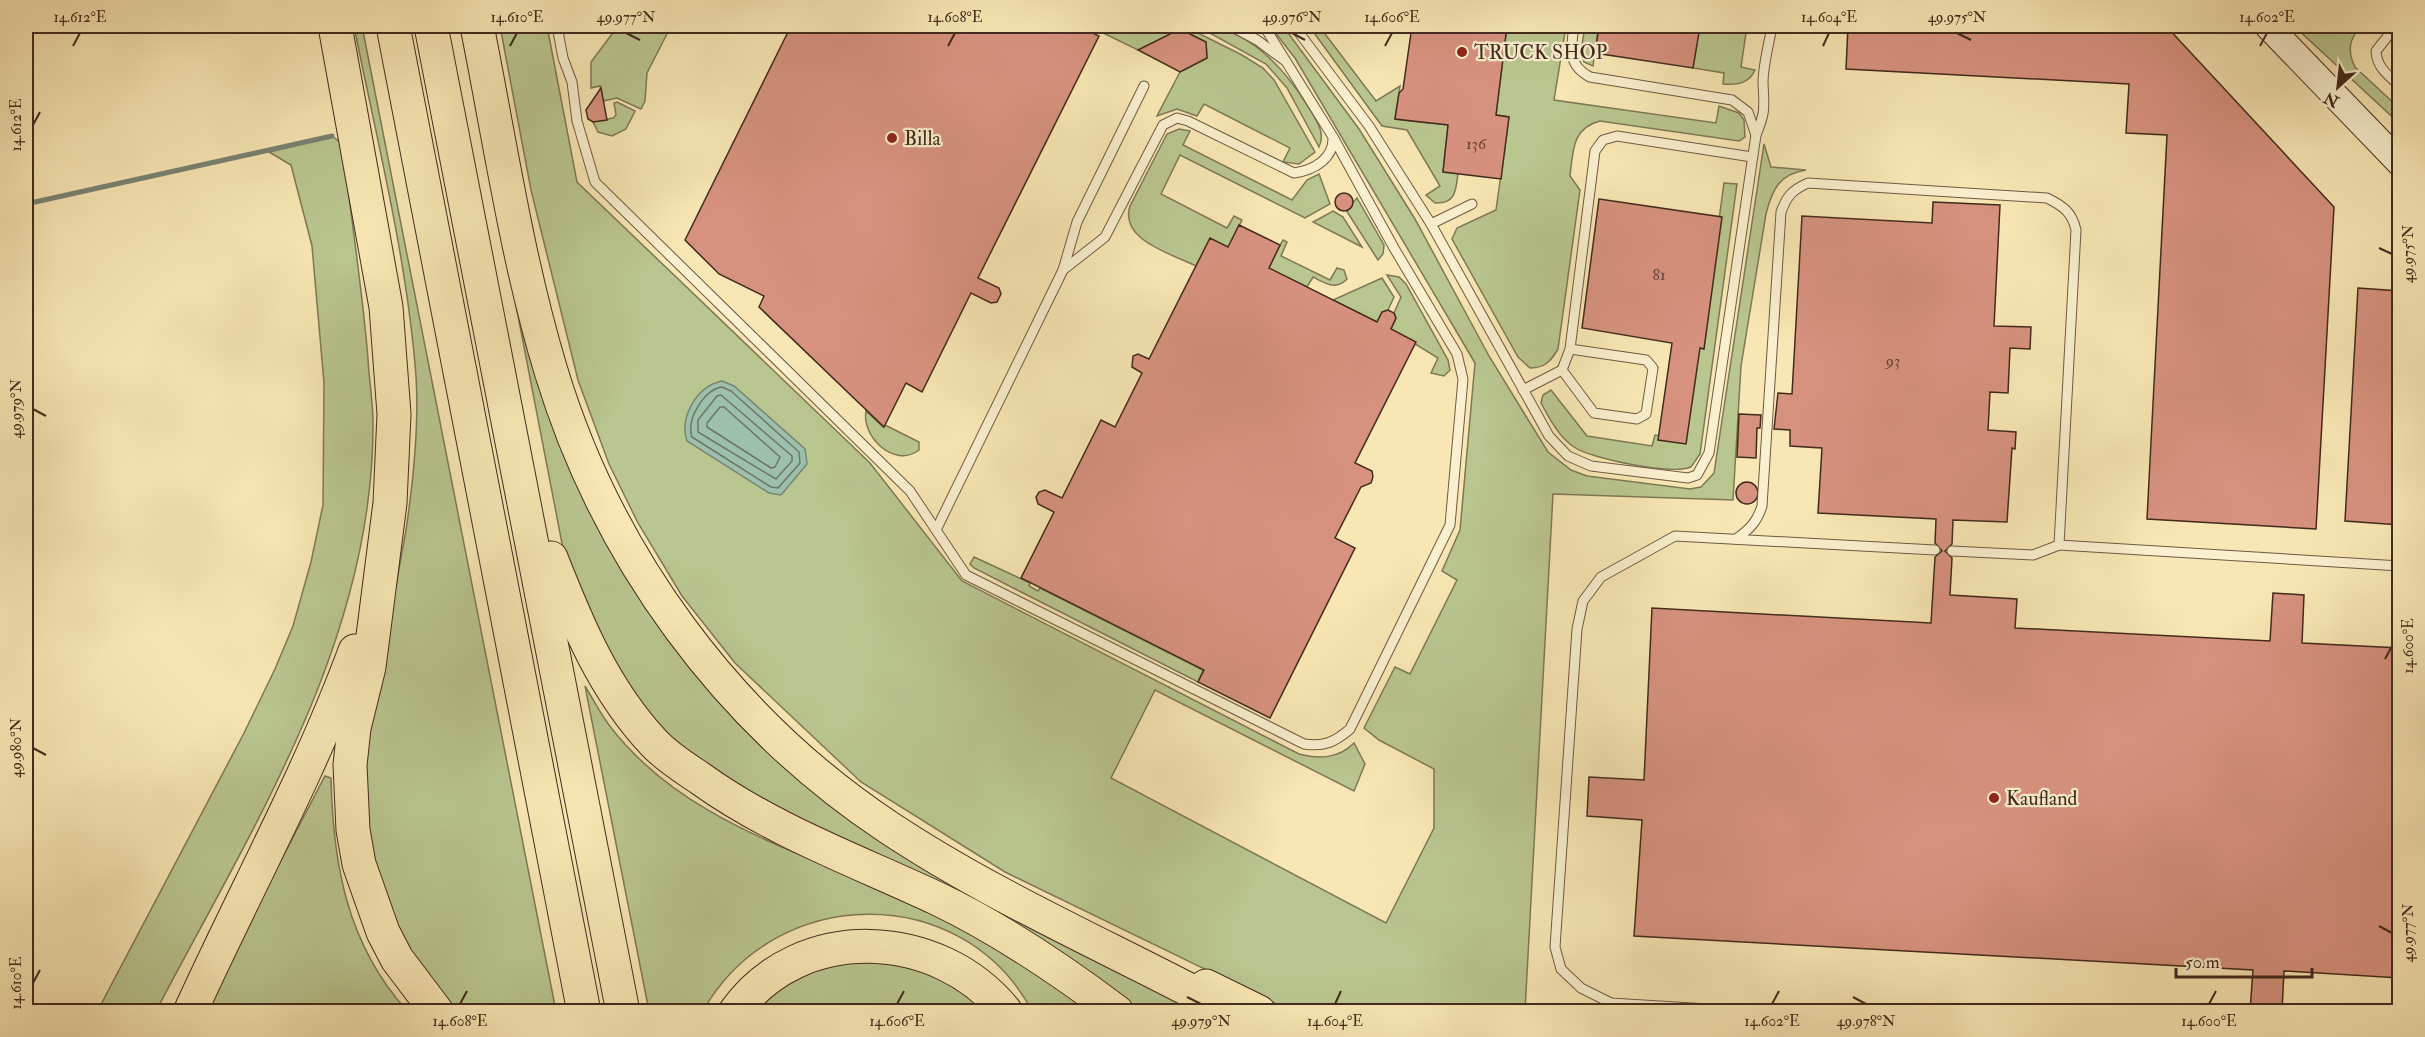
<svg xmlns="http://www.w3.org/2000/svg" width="2425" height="1037" font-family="'IM FELL Double Pica',serif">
<rect width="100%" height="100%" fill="#f8e7b4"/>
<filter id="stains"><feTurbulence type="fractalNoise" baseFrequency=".00333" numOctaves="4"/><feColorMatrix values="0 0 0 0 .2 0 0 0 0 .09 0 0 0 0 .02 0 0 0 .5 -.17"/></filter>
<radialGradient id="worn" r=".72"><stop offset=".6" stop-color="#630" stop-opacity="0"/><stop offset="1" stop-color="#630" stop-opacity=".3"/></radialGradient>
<!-- green -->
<g fill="#bac68f" stroke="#7e7856" stroke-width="1.5">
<path d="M354,26H362L556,1011H444L400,953L358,797L406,530C413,483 419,424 416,376C407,258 377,141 354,26Z"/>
<polygon points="462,26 547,389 749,720 1203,1011 1131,1011 739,795 639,714 566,564"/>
<path d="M500,26H547L577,182L870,463L962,581L1299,754C1319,759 1338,759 1354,743L1365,764L1354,791L1155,690L1111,778L1386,923L1434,828V769L1379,740L1364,728L1395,667L1410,674L1457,580L1442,571L1460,530L1475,363L1295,58L1270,26H1283L1359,129L1415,219L1489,356L1548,452L1571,470L1587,476L1690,489L1701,487L1714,473L1764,144L1771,167L1806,170C1779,174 1772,190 1766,214L1741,366L1733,500L1553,494L1525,1011H1291L1005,872L861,782L735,663L682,596L638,523L609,464L578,380L531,190Z"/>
<polygon points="618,26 671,26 647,73 645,101 641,109 617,98 603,101 600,86 591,88 591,62"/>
<polygon points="1107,26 1184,26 1242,55 1263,68 1274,80 1315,152 1299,164 1283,162 1290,148 1204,104 1197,116 1177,109 1157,116 1180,72 1207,58 1206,42 1180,29 1138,50 1103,33"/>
<path d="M1197,26C1247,25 1285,69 1309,108C1316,120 1326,133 1319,147L1287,88L1266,64Z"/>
<path d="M1309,26H1319L1376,101L1400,86L1395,119L1429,123L1450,109L1443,171L1458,173C1456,190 1456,204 1435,203L1426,195L1440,186L1407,130L1382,126Z"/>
<path d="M1507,26H1566L1554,100L1716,123L1719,106L1739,113L1744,120L1745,137L1739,141L1600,121C1572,128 1573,151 1570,176L1580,190L1558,349C1551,361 1545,368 1530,368L1518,357L1452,239L1457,228L1496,210L1509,117L1496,115Z"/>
<polygon points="1585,26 1599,26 1593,66 1584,62 1581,52"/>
<path d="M1700,26H1747L1741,67L1755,70C1749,84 1737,85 1723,84L1724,73L1693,68Z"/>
<path d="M2294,26H2361C2349,39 2347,51 2355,67L2399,108V123Z"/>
<polygon points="617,102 635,111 626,129 612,136 598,132 593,122 613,118 616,115 614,103"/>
<path d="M1179,129L1190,131L1183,145L1292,200L1307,180L1319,174L1330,204L1305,218L1180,155L1161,194L1227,228L1234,216L1242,220L1228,248L1196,266C1172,254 1119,240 1130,206L1167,134Z"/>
<path d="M332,136L342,144C351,215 362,287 368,359C369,380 373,402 373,423C374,639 253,826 156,1011L97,1012L244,733L275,669L293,626L311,562L323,505L324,383L312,246L291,165L269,152Z"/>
<path d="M1724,183L1737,184L1700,454L1691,467C1672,475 1591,459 1574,447C1558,436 1550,419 1541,403L1543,395L1551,390L1587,436L1652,446L1655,435L1683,440L1699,344H1702Z"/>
<polygon points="1357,198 1384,245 1383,254 1378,260 1346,210"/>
<polygon points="1333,211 1343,217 1362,247 1313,222"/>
<path d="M1283,240L1287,242L1281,256L1330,280L1337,268L1344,270L1347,279C1336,291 1325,283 1313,277L1307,287L1268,268Z"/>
<polygon points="1387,275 1399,277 1406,284 1448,360 1450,370 1444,376 1431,373 1438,358 1391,329 1396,318 1394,313 1401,297"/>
<polygon points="1382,278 1394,297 1388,310 1382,312 1377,322 1333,300"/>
<path d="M866,411L883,427L885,425L919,442V450C894,469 861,436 866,411Z"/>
<polygon points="974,557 1030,583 1029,586 1038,591 1040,588 1203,670 1198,682 974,568 970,564"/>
<path d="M585,686C593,699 600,713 609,725C674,811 775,843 869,884C948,918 1020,959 1088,1011H1032C963,881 775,883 703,1011H649Z"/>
<path d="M325,776L331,778C333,865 347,944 407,1011L202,1012Z"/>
<polygon points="832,956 921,960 995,1012 751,1012 761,999"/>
</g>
<!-- water -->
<path fill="#9dc0ad" stroke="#798473" stroke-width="1.5" d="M722,381L734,386L805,449L807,464L781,495L769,493L687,441C679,417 697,386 722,381Z"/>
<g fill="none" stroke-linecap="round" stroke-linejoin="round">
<!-- shore -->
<g stroke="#707565" stroke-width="1.5">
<path d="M722,387L731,391L799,452L800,463L778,488L771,487L692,437C686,419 704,390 722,387Z"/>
<polygon points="721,395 792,456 792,461 776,479 698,432 698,420 717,396"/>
<polygon points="720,407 724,407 780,457 775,467 771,468 707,427 707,423"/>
</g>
<!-- stream -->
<polyline stroke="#798473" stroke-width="5" points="26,204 332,136"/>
</g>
<!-- building -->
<g fill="#d7927f" stroke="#422a1d" stroke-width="1.5">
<polygon points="791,26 1078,26 1099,36 978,278 999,288 1001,294 997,302 991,303 971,293 922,392 906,383 884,427 759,307 764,296 719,274 685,240"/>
<polygon points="1412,26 1507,26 1496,115 1509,117 1501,179 1443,172 1448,125 1395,119 1399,93 1403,89"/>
<polygon points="1599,26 1700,26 1693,68 1595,53"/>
<polygon points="1848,26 2166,26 2334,207 2316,529 2147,519 2167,135 2126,133 2129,84 1846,69"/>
<polygon points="1180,29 1206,42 1207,58 1180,72 1138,50"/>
<polygon points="601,88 607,120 593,122 588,119 586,110"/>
<circle cx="1344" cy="202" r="9"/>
<polygon points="1599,199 1722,217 1704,349 1700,348 1686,444 1658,440 1672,343 1582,328"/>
<polygon points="1933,202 2000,205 1994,326 2031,327 2030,349 2010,348 2008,393 1990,392 1988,430 2016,432 2015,449 2012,448 2007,522 1953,520 1952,544 1945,551 1952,558 1950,595 2017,599 2015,628 2270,641 2273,593 2304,595 2302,643 2400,648 2400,978 2284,971 2282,1011 2250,1011 2253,970 1634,936 1642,820 1587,816 1589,777 1644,780 1652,608 1931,623 1935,557 1942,551 1935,543 1936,519 1818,513 1822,448 1790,446 1790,430 1774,429 1778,393 1792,394 1802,216 1932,223"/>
<polygon points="1239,225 1280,245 1269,268 1377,322 1382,312 1388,310 1394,313 1396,318 1391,329 1416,342 1355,463 1372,471 1373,477 1371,483 1361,487 1335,538 1355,548 1270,718 1198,682 1204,670 1021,578 1054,512 1038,504 1036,497 1039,492 1045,490 1062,498 1101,420 1115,427 1142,373 1132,367 1133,356 1138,354 1149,359 1210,238 1228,247"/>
<polygon points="2358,288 2400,291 2400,525 2345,521"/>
<polygon points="1739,414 1761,415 1760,428 1757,428 1756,458 1737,457"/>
<circle cx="1747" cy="493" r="11"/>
</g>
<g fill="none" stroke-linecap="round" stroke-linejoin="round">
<defs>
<g id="lane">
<polyline points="557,26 563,58 572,82 577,121 595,182 910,491 936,530"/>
<polyline points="1231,26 1257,40 1284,60"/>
<path d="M1264,26L1333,137L1394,248L1457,354L1463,379L1450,525L1350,729C1335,742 1324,747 1304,744L966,575L936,530L1063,270L1105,237L1163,125L1177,118L1188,121L1294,173C1315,170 1334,158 1333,137"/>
<path d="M1294,26L1369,126L1431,224L1549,436L1568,456L1591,466L1688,478L1697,475L1709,453L1756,135C1766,111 1764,107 1763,83C1763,65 1769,44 1772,26"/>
<path d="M1574,26C1571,48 1567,65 1590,77L1732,100L1748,112L1756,135"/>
<path d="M2396,26L2376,51C2377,68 2388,75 2400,86"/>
<polyline points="1431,224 1472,204"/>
<polyline points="1063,270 1077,222 1144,86"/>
<polyline points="1562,370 1594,413 1637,419 1646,414 1653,368 1646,360 1570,349"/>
<polyline points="1523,390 1562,370 1570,349 1595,151 1603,140 1617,136 1752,157"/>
<path d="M1736,539C1750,529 1757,522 1762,506L1781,212C1787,196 1792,190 1808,183L2047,198C2063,206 2072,212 2076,230L2059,545"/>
<polyline points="1952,551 2033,555 2059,545 2400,566"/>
<polyline points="1757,1012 1611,1003 1581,988 1561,969 1555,947 1577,629 1583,601 1601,577 1675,536 1935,550"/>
</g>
<polyline id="secondary" points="2268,26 2400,163"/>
<g id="highway">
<polyline points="335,26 386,307 394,414 390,503 369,667 354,728 350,765 353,830 359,864 383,932 397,959 437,1012"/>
<polyline points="393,26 584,1012"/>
<polyline points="431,26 623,1012"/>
<path d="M477,26C500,141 517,259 551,371C607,556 727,720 888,827C984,891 1091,939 1193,992L1223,1012"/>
<path d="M551,558C577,624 604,690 654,743C667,757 685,768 701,779C772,830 857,861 936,898C1001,929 1060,969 1117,1012"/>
<polyline points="1206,986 1259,1012"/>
<path d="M190,1012C245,891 309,775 355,651"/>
<path d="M735,1012C800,921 939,928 1006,1012"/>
</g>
</defs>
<!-- lane casing -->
<use href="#lane" stroke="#705943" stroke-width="11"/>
<!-- secondary casing -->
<use href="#secondary" stroke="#422a1d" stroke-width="28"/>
<!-- highway casing -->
<use href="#highway" stroke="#422a1d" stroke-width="35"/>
<!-- lane -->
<use href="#lane" stroke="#faefce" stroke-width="9"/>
<!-- secondary -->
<use href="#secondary" stroke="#faefce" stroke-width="26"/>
<!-- highway -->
<use href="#highway" stroke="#f8e7b4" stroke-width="33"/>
</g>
<!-- ticks -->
<path fill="none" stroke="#422a1d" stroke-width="2" d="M626,33L640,40M1292,33L1305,40M1957,33L1971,40M73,46L80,33M510,46L517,33M948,46L955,33M1385,46L1392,33M1823,46L1829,33M2260,46L2267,33M33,125L40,112M2379,248L2392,254M33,409L46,416M2385,659L2392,646M33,748L46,755M2379,926L2392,933M33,983L40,970M1187,997L1201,1004M1853,997L1866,1004M460,1004L467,991M897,1004L904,991M1335,1004L1341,991M1772,1004L1779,991M2209,1004L2216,991"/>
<!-- markers -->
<g fill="#8f2418" stroke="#faefce" stroke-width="2">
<circle cx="1462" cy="52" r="6"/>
<circle cx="892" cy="138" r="6"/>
<circle cx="1994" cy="798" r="6"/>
</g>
<g text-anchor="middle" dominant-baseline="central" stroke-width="4.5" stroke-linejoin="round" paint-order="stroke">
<!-- number labels -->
<g font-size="16" fill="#674436">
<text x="1476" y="144">136</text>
<text x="1659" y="275">81</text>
<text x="1893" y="361">93</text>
</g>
<!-- poi labels -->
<g font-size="20" fill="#422a1d" stroke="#faefce" text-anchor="start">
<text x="1474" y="52">TRUCK SHOP</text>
<text x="904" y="138">Billa</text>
<text x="2006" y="798">Kaufland</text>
</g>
</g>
<!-- margin -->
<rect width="2425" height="1037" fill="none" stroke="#f8e7b4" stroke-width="66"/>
<!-- north arrow -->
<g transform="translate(2338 87) rotate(207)" stroke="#faefce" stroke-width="4.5" paint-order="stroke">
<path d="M0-4.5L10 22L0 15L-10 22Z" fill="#422a1d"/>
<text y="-9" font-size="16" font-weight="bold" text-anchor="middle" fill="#422a1d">N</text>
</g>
<!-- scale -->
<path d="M2176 968v9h136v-9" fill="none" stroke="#422a1d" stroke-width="3"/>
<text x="2185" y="968" font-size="18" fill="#422a1d" stroke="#faefce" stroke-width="4.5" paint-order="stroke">50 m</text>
<rect x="33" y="33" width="2359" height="971" fill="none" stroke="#422a1d" stroke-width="2"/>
<g font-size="15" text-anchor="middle" fill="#422a1d">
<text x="80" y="22">14.612°E</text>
<text x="517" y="22">14.610°E</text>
<text x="626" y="22">49.977°N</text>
<text x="955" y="22">14.608°E</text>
<text x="1292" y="22">49.976°N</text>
<text x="1392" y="22">14.606°E</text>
<text x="1829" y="22">14.604°E</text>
<text x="1957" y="22">49.975°N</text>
<text x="2267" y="22">14.602°E</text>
<text transform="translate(16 125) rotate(-90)" y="5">14.612°E</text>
<text transform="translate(2408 254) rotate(-90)" y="5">49.975°N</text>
<text transform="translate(16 409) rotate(-90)" y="5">49.979°N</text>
<text transform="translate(2408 646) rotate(-90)" y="5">14.600°E</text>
<text transform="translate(16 748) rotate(-90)" y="5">49.980°N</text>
<text transform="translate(2408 933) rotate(-90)" y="5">49.977°N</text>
<text transform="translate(16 983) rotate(-90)" y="5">14.610°E</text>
<text x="460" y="1026">14.608°E</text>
<text x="897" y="1026">14.606°E</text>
<text x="1201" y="1026">49.979°N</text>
<text x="1335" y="1026">14.604°E</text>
<text x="1772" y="1026">14.602°E</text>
<text x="1866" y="1026">49.978°N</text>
<text x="2209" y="1026">14.600°E</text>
</g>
<rect width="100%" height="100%" filter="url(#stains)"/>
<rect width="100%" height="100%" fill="url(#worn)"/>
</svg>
